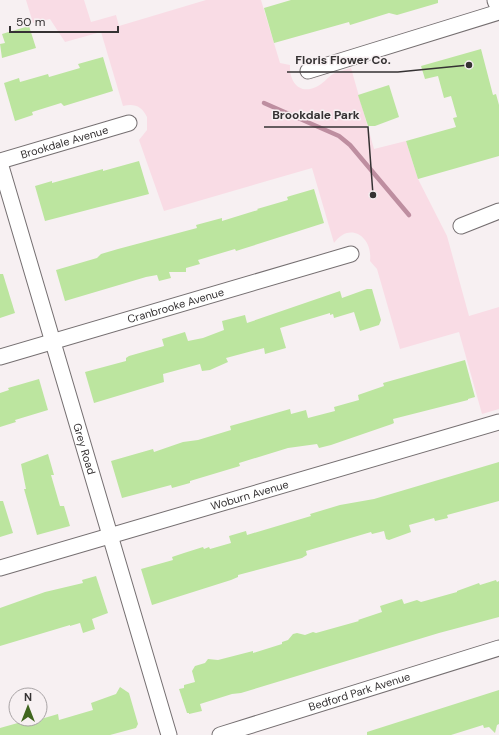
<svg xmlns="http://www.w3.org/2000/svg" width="499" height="735" font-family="'DM Sans',sans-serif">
<rect width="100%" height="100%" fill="#f7f0f2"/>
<!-- green -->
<path fill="#f9dce5" d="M26,0H84L91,22L116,15L119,26L206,0H261L280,63L290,65C289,81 299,95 316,87C323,84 327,78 333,74C339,71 345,70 351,68L374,149L406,141L418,179L447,236L469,316L499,307V409L482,414L459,332L400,349L377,269L370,261C373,237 350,221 334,243L312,168L164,211L139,140L147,130V117C142,106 134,103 123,106L101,32L65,42L50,19L33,23Z"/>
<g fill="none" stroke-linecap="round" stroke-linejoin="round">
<!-- stream -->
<polyline stroke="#be8ea0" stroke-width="4.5" points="264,103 339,136 350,145 409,215"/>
</g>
<!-- building -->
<g fill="#bce59f">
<polygon points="291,0 438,0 438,3 397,15 389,13 350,25 349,22 274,43 264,8"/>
<polygon points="29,26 36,48 2,58 0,44 5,43 2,34"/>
<polygon points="481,49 493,95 496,94 499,105 499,156 418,179 406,141 456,127 453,118 457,117 451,96 444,98 438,76 425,79 421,66"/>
<polygon points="103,57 113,91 64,106 61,103 32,112 33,115 15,121 4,83 19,78 20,82 48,74 49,77 80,68 78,64"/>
<polygon points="389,85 399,117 375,126 368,126 358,95"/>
<polygon points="139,161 149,194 45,221 35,186 52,181 52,183 103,169 103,171"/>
<polygon points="314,189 324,223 236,251 235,249 198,260 200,264 186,268 186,272 169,272 171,278 159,281 157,275 146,277 65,301 56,270 97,258 101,254 118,249 197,228 196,225 222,218 222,221 258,210 257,209 288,200 287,197 290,196"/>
<polygon points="0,274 3,274 15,313 0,318"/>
<polygon points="367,289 372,289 381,320 379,325 360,331 354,312 334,318 333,314 330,315 330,313 280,328 286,348 265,354 264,348 226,358 228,362 210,370 202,371 200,364 163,374 164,382 94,403 85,372 126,361 126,358 129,356 164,346 162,339 185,332 188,341 203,338 224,330 222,321 245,315 247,323 340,291 342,298"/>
<polygon points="465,360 475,397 468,399 468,400 393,419 394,423 392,424 331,445 319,448 317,444 288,448 239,463 240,466 190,481 190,483 172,488 171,485 122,498 111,461 153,449 154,452 183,442 198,440 231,430 230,426 290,409 291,414 306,410 308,418 335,411 334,407 359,400 358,395 384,386 383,383"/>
<polygon points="39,379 48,410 15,420 16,422 0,427 0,393 9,390 8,388"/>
<polygon points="48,454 54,475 51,475 60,506 64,506 70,526 37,535 24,489 26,489 21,464"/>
<polygon points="499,462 499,501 447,515 448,518 435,521 434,518 409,525 411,532 389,540 386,539 384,531 372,534 371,532 306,551 307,555 302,558 238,575 238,577 231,580 152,605 141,569 173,560 172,557 184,553 203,547 204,549 209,547 210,549 231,543 229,536 246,531 247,535 311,516 310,514 340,505 374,499"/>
<polygon points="0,501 3,501 13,533 0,537"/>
<polygon points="96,576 108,613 92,619 95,629 83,633 80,623 70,626 70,625 0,646 0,608 45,592 83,583 82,580"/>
<polygon points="496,580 497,582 499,581 499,617 439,633 241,693 232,694 200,704 202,711 189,714 189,713 187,713 179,689 184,688 184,685 195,682 192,671 195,666 205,663 208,659 218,660 253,651 253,653 282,644 282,642 288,640 293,634 297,633 305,635 313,632 316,633 359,621 358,620 382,612 380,606 402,599 404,604 417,600 421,602 457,592 457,591 479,583 480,585"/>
<polygon points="120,687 129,693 138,724 136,728 110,735 0,735 0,728 32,719 40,719 40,717 41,719 58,714 59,720 93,710 91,703 116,694"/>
<polygon points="499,690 499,724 497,725 495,733 489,727 484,728 483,725 451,735 367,735 367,732"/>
</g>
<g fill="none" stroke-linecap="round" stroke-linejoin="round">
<defs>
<g id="minor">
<polyline points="308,71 499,12"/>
<path id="s1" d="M0,161L129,123"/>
<path id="s2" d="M0,163L169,735"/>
<polyline points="461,226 499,211"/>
<path id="s3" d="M0,357L351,254"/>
<path id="s4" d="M0,568L499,422"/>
<path id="s5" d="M220,735L499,648"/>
</g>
<polyline id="secondary" points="498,0 499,2"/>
</defs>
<!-- minor casing -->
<use href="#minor" stroke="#756f71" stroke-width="17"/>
<!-- secondary casing -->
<use href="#secondary" stroke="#756f71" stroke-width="23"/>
<!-- minor -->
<use href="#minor" stroke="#fff" stroke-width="15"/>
<!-- secondary -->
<use href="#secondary" stroke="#fff" stroke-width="21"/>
</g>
<g text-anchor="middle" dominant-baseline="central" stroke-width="3" stroke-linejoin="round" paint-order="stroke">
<!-- street labels -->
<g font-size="11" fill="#353233" stroke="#f7f0f2">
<text stroke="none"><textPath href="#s1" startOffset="67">Brookdale Avenue</textPath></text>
<text stroke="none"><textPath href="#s3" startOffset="183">Cranbrooke Avenue</textPath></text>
<text stroke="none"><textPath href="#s2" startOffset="298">Grey Road</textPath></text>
<text stroke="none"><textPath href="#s4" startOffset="260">Woburn Avenue</textPath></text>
<text stroke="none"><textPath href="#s5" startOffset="146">Bedford Park Avenue</textPath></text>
</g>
</g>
<!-- callouts -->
<path fill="none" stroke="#353233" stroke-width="1.5" d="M469 65L398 72H287M373 195L368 127H264"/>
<g fill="#353233" stroke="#f7f0f2" stroke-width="1.5">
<circle cx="469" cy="65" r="4"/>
<circle cx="373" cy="195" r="4"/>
</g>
<g font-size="12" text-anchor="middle" font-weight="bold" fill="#353233" stroke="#f7f0f2" stroke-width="3" stroke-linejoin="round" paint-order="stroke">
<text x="343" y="64">Floris Flower Co.</text>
<text x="316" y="119">Brookdale Park</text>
</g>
<!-- north arrow -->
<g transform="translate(28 707)"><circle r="19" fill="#f7f0f2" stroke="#a9a4a6"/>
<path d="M0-3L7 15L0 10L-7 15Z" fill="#40651f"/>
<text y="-6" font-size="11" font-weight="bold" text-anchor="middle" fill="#353233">N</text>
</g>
<!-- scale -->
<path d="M10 26v6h108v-6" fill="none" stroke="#353233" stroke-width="2"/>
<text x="16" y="26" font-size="12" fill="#353233" stroke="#f7f0f2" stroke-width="3" paint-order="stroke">50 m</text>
</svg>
